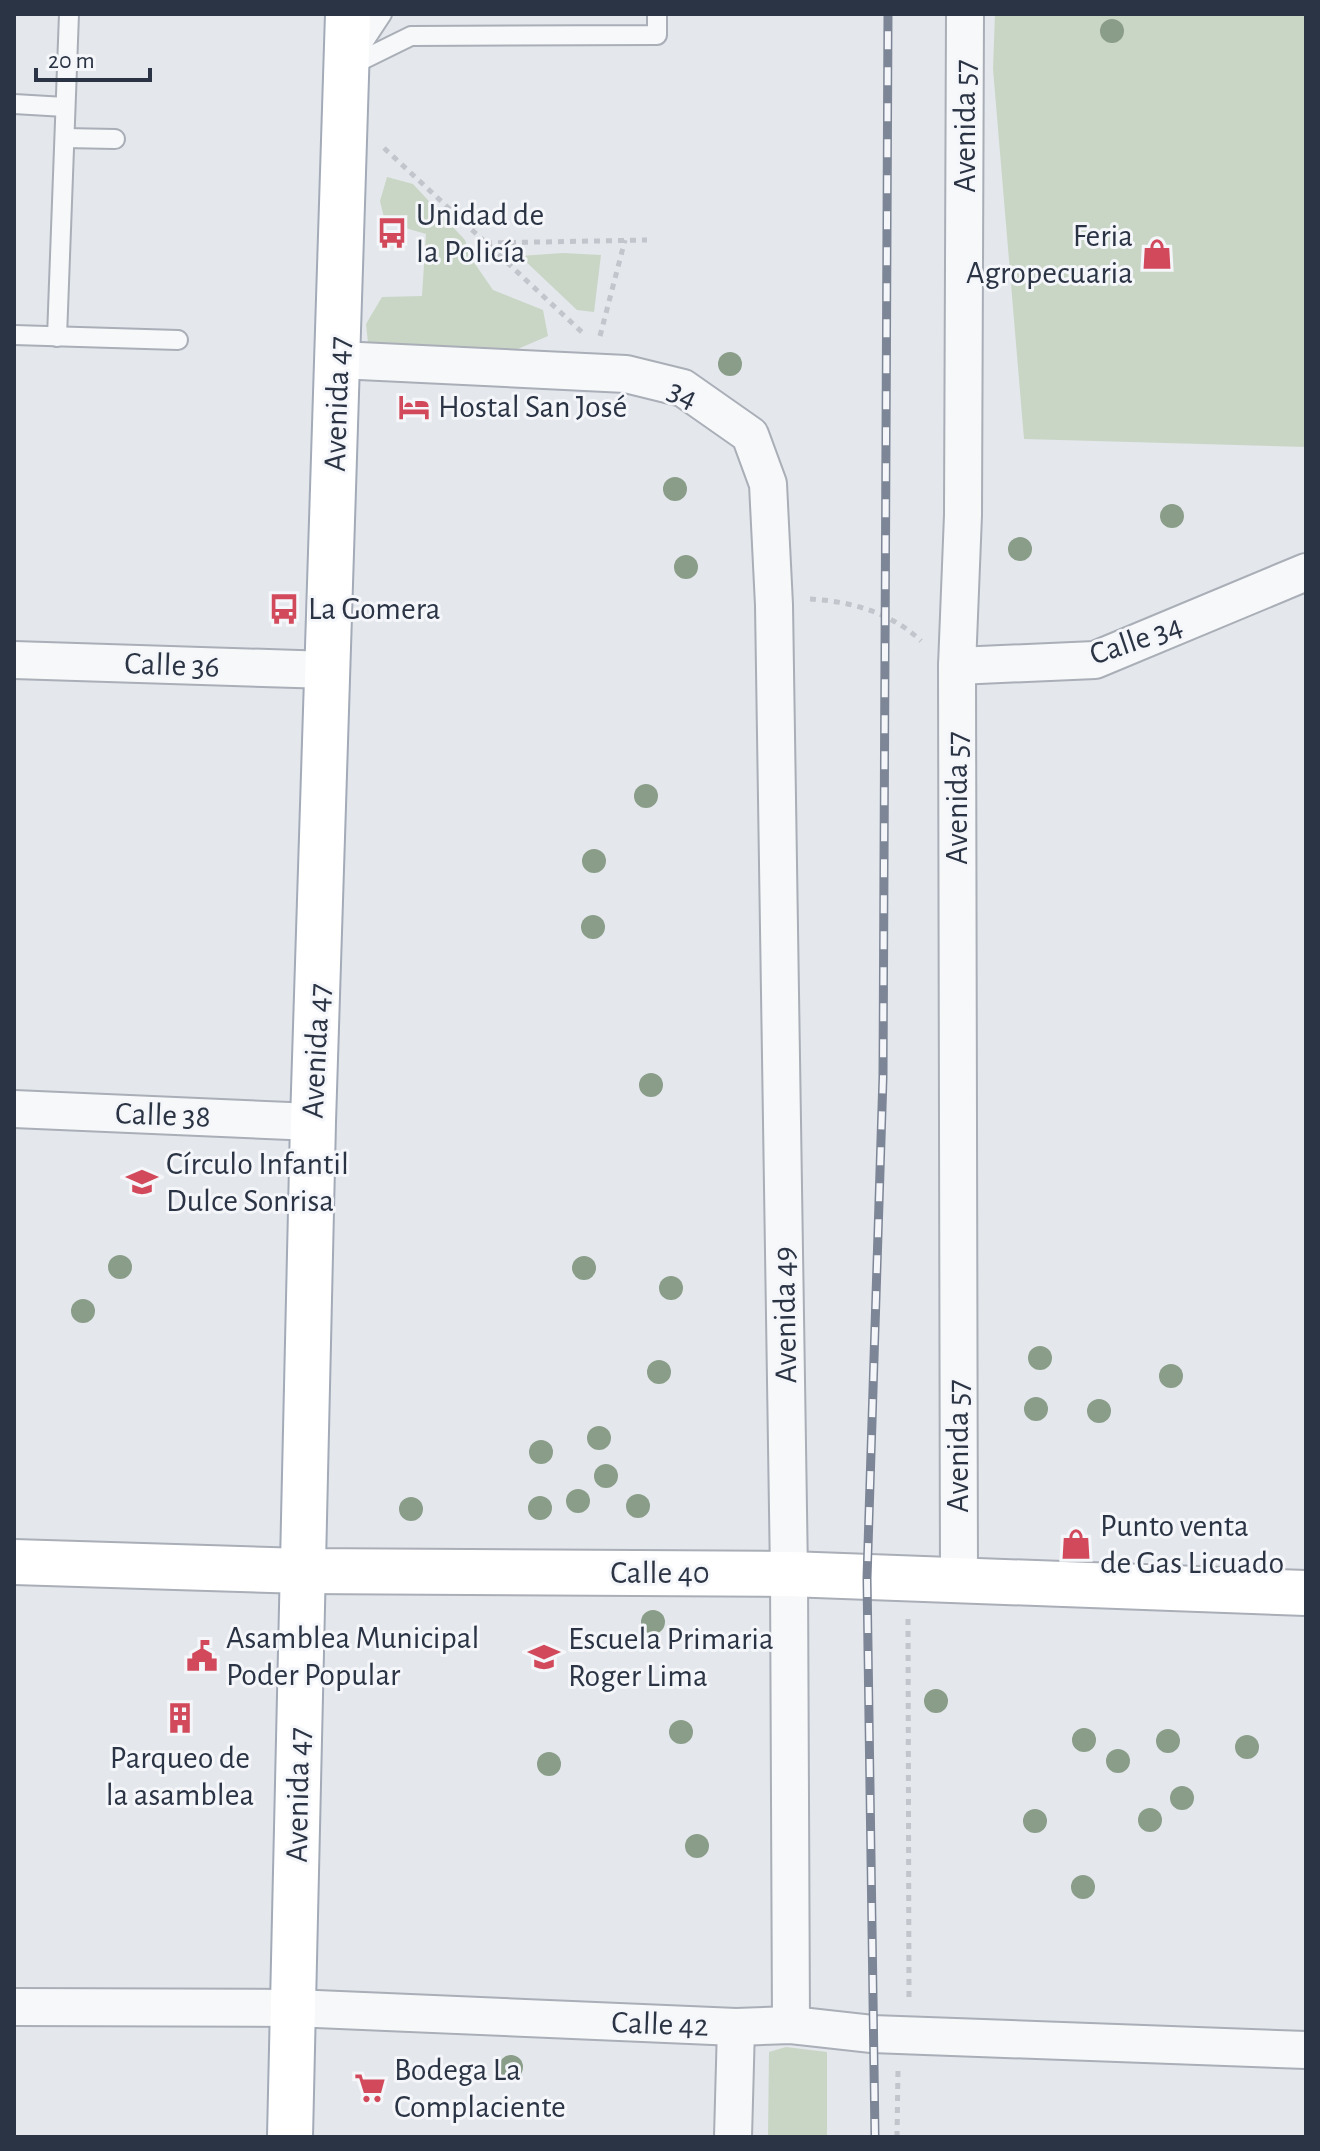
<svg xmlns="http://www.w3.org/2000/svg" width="1320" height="2151" font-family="'Alegreya Sans',sans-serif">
<rect width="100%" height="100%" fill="#e4e7ec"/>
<!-- green -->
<g fill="#c9d6c5">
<polygon points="995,14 1306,14 1306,447 1024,439 993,69"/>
<polygon points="387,177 413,184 465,240 471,258 493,290 543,310 548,336 513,351 368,343 366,324 382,297 422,296 426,234 385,222 380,201"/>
<polygon points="563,253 601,255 594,312 577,310 520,256"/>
<polygon points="786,2047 827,2052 827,2137 768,2137 769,2052"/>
</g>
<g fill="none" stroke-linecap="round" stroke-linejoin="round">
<defs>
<g id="service">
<polyline points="357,52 382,14"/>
<polyline points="348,67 411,36 657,35 657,14"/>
<polyline points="14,104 65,107"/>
<polyline points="65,138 115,139"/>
<polyline points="14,335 178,340"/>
<polyline points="57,337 69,14"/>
</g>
<g id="minor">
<polyline points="339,360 626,374 683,388 750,435 768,484 774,605 789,1574 791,2025"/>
<polyline points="14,660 329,670"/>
<polyline points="957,666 1095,660 1306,572"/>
<polyline points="14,1109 313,1122"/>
<polyline points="959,1583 957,666 963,515 965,14"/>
<polyline points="14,2007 293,2008 736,2027 791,2025 872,2034 1306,2050"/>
<polyline points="733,2137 736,2027"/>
</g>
<polyline id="secondary" points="14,1562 303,1571 789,1574 1306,1593"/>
<polyline id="primary" points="290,2137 313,1122 348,14"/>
</defs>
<!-- service casing -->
<use href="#service" stroke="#a9aeb7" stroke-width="22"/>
<!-- minor casing -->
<use href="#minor" stroke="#a9aeb7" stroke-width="40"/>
<!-- secondary casing -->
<use href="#secondary" stroke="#a9aeb7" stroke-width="48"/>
<!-- primary casing -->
<use href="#primary" stroke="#a3abb8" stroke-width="48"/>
<!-- path -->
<g stroke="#c2c5cb" stroke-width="5" stroke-dasharray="6 6" stroke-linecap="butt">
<polyline points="384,148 585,335"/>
<polyline points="486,243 647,240"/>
<polyline points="600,336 625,240"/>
<path d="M810,599C850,601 892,613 921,641"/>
<polyline points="908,1619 909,2001"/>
<polyline points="897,2137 898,2070"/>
</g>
<!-- service -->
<use href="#service" stroke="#f7f8fa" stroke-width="18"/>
<!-- minor -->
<use href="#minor" stroke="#f7f8fa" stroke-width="36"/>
<!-- secondary -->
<use href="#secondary" stroke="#fff" stroke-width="44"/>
<!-- primary -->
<use href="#primary" stroke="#fff" stroke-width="44"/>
<defs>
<polyline id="rail" points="875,2137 867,1578 883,1077 888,14"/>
</defs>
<!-- rail casing -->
<use href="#rail" stroke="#7d8696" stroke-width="9"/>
<!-- rail -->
<use href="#rail" stroke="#f4f6f9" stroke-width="6" stroke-dasharray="18" stroke-linecap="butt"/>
</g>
<!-- trees -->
<g fill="#899d89">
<circle cx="1112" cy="31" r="12"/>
<circle cx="730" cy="364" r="12"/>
<circle cx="675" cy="489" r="12"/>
<circle cx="1172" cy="516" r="12"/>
<circle cx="1020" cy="549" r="12"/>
<circle cx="686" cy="567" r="12"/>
<circle cx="646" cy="796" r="12"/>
<circle cx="594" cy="861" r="12"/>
<circle cx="593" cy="927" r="12"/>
<circle cx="651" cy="1085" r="12"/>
<circle cx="120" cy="1267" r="12"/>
<circle cx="584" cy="1268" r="12"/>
<circle cx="671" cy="1288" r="12"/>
<circle cx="83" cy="1311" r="12"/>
<circle cx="1040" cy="1358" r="12"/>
<circle cx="659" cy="1372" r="12"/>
<circle cx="1171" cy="1376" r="12"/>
<circle cx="1036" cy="1409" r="12"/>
<circle cx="1099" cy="1411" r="12"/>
<circle cx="599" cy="1438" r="12"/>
<circle cx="541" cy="1452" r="12"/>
<circle cx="606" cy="1476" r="12"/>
<circle cx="578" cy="1501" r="12"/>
<circle cx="638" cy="1506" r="12"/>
<circle cx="540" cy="1508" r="12"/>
<circle cx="411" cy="1509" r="12"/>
<circle cx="653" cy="1622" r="12"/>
<circle cx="936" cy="1701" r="12"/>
<circle cx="681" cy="1732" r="12"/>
<circle cx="1084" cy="1740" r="12"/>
<circle cx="1168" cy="1741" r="12"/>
<circle cx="1247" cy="1747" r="12"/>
<circle cx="1118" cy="1761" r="12"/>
<circle cx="549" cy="1764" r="12"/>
<circle cx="1182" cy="1798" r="12"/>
<circle cx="1150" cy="1820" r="12"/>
<circle cx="1035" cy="1821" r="12"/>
<circle cx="697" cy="1846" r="12"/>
<circle cx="1083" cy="1887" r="12"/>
<circle cx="511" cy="2067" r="12"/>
</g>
<!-- icons -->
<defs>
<symbol id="bus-bare" viewBox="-9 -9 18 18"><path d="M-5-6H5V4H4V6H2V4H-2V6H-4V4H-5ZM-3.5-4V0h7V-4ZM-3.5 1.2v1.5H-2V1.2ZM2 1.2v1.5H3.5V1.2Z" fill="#d1495b" stroke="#f4f6f9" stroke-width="2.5" paint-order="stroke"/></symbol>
<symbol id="shop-bare" viewBox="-9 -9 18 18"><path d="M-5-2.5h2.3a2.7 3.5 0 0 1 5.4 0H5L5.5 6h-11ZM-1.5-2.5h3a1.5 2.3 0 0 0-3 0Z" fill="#d1495b" stroke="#f4f6f9" stroke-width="2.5" paint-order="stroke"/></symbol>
<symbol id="hotel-bare" viewBox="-9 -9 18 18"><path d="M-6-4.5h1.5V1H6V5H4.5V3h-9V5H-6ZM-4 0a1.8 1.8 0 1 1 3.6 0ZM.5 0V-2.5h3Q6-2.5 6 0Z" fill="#d1495b" stroke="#f4f6f9" stroke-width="2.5" paint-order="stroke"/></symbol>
<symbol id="school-bare" viewBox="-9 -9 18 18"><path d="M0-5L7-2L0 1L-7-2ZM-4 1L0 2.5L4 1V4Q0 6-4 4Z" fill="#d1495b" stroke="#f4f6f9" stroke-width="2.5" paint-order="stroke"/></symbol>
<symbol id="civic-bare" viewBox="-9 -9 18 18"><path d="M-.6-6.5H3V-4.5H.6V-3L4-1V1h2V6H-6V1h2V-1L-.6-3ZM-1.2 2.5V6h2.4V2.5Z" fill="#d1495b" stroke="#f4f6f9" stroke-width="2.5" paint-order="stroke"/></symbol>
<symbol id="building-bare" viewBox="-9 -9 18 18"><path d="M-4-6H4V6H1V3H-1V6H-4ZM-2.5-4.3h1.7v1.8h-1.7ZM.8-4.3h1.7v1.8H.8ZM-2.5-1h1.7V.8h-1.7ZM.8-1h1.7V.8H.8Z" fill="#d1495b" stroke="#f4f6f9" stroke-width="2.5" paint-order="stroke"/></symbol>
<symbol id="supermarket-bare" viewBox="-9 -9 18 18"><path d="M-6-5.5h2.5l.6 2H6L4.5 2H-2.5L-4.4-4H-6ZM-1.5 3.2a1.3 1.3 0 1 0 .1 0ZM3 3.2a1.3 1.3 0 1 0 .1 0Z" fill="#d1495b" stroke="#f4f6f9" stroke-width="2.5" paint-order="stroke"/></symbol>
</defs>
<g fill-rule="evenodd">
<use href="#bus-bare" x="370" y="211" width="44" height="44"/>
<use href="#shop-bare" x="1135" y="232" width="44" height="44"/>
<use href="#hotel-bare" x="392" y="385" width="44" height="44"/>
<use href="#bus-bare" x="262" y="587" width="44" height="44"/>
<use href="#school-bare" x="120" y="1160" width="44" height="44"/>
<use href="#shop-bare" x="1054" y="1522" width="44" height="44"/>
<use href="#civic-bare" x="180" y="1634" width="44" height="44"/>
<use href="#school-bare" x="522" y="1635" width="44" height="44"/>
<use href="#building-bare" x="158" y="1696" width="44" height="44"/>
<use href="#supermarket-bare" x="348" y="2066" width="44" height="44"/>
</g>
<g text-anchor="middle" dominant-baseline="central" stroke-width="6" stroke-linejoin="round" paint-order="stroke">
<!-- street labels -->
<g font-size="32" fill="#2b3445" stroke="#f4f6f9">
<text transform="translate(965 126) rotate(-90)">Avenida 57</text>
<text transform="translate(683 394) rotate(26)">34</text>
<text transform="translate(337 404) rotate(-88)">Avenida 47</text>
<text transform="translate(1136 640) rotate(-19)">Calle 34</text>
<text transform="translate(172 665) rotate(2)">Calle 36</text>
<text transform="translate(957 798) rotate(-90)">Avenida 57</text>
<text transform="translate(316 1051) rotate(-87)">Avenida 47</text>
<text transform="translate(163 1115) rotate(2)">Calle 38</text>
<text transform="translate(785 1315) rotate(-91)">Avenida 49</text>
<text transform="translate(958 1446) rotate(-90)">Avenida 57</text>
<text x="660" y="1573">Calle 40</text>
<text transform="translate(298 1795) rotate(-89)">Avenida 47</text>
<text transform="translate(660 2024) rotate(2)">Calle 42</text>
</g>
<!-- poi labels -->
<g font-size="32" fill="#2b3445" stroke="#f4f6f9" text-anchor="start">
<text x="416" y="215">Unidad de<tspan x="416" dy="37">la Policía</tspan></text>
<text x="1133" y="236" text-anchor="end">Feria<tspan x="1133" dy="37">Agropecuaria</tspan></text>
<text x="438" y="407">Hostal San José</text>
<text x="308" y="609">La Gomera</text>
<text x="166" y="1164">Círculo Infantil<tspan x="166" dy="37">Dulce Sonrisa</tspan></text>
<text x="1100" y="1526">Punto venta<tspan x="1100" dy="37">de Gas Licuado</tspan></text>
<text x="226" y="1638">Asamblea Municipal<tspan x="226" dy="37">Poder Popular</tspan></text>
<text x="568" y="1639">Escuela Primaria<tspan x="568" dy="37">Roger Lima</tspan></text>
<text x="180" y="1758" text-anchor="middle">Parqueo de<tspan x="180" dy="37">la asamblea</tspan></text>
<text x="394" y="2070">Bodega La<tspan x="394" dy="37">Complaciente</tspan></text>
</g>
</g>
<!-- border -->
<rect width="1320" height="2151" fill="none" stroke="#2b3445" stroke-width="32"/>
<!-- scale -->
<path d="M36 68v12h114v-12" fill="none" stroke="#2b3445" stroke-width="4"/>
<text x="48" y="68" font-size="24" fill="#2b3445" stroke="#f4f6f9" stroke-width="6" paint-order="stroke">20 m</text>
</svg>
